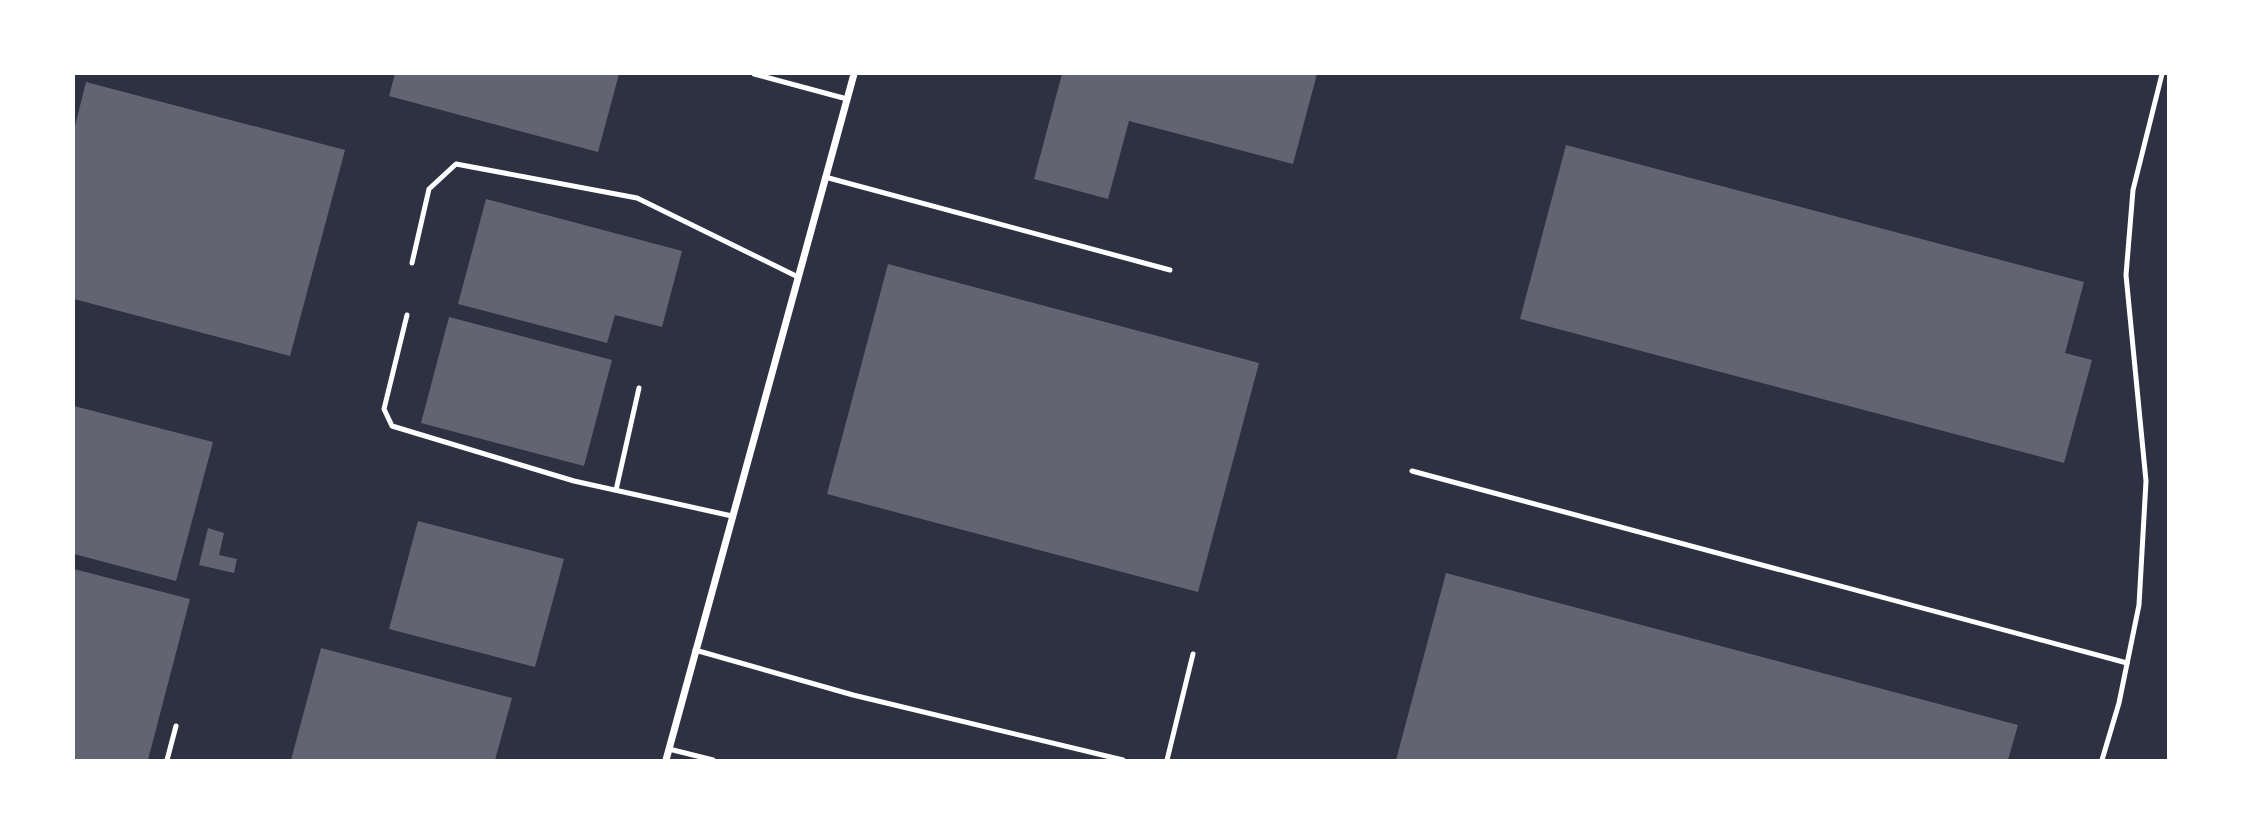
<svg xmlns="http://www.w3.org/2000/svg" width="2242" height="834" font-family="Rubik,sans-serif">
<rect width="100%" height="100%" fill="#2d3142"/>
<!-- building -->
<g fill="#626471">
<polygon points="395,74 619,74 598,152 389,96"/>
<polygon points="1062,74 1317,74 1293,164 1129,121 1108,199 1034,179"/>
<polygon points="86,82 345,150 290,356 74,299 74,130"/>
<polygon points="1566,145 2084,282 2065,353 2092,360 2064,463 1520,319"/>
<polygon points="486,199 682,251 662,327 615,315 607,343 458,304"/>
<polygon points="888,264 1259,363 1198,592 827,494"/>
<polygon points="449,317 612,360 584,466 421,423"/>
<polygon points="74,406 213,442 176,581 74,554"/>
<polygon points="418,521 564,559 535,667 389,629"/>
<polygon points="208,528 224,533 219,555 237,559 234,573 199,565"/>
<polygon points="74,569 190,599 148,760 74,760"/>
<polygon points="1446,573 2018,725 2008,760 1396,760"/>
<polygon points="321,648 512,698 495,760 291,760"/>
</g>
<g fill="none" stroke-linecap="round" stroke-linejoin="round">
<!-- service -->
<g stroke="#fff" stroke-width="5">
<polyline points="754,74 847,99"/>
<polyline points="825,177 1170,270"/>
<polyline points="412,263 429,189 456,164 637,198 798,277"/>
<polyline points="407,315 384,409 392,426 574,481 732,516"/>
<polyline points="1412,471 2127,663"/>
<polyline points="616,490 639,388"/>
<polyline points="695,650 853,695 1123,760"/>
<polyline points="669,749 713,760"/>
<polyline points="167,760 176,726"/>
<polyline points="1167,760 1193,654"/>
<polyline points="2102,760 2119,703 2139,605 2146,481 2126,275 2133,190 2162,74"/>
</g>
<!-- minor -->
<polyline stroke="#fff" stroke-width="7" points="666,760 854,74"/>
</g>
<!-- border -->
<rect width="2242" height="834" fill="none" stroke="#ffffff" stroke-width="150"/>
</svg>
